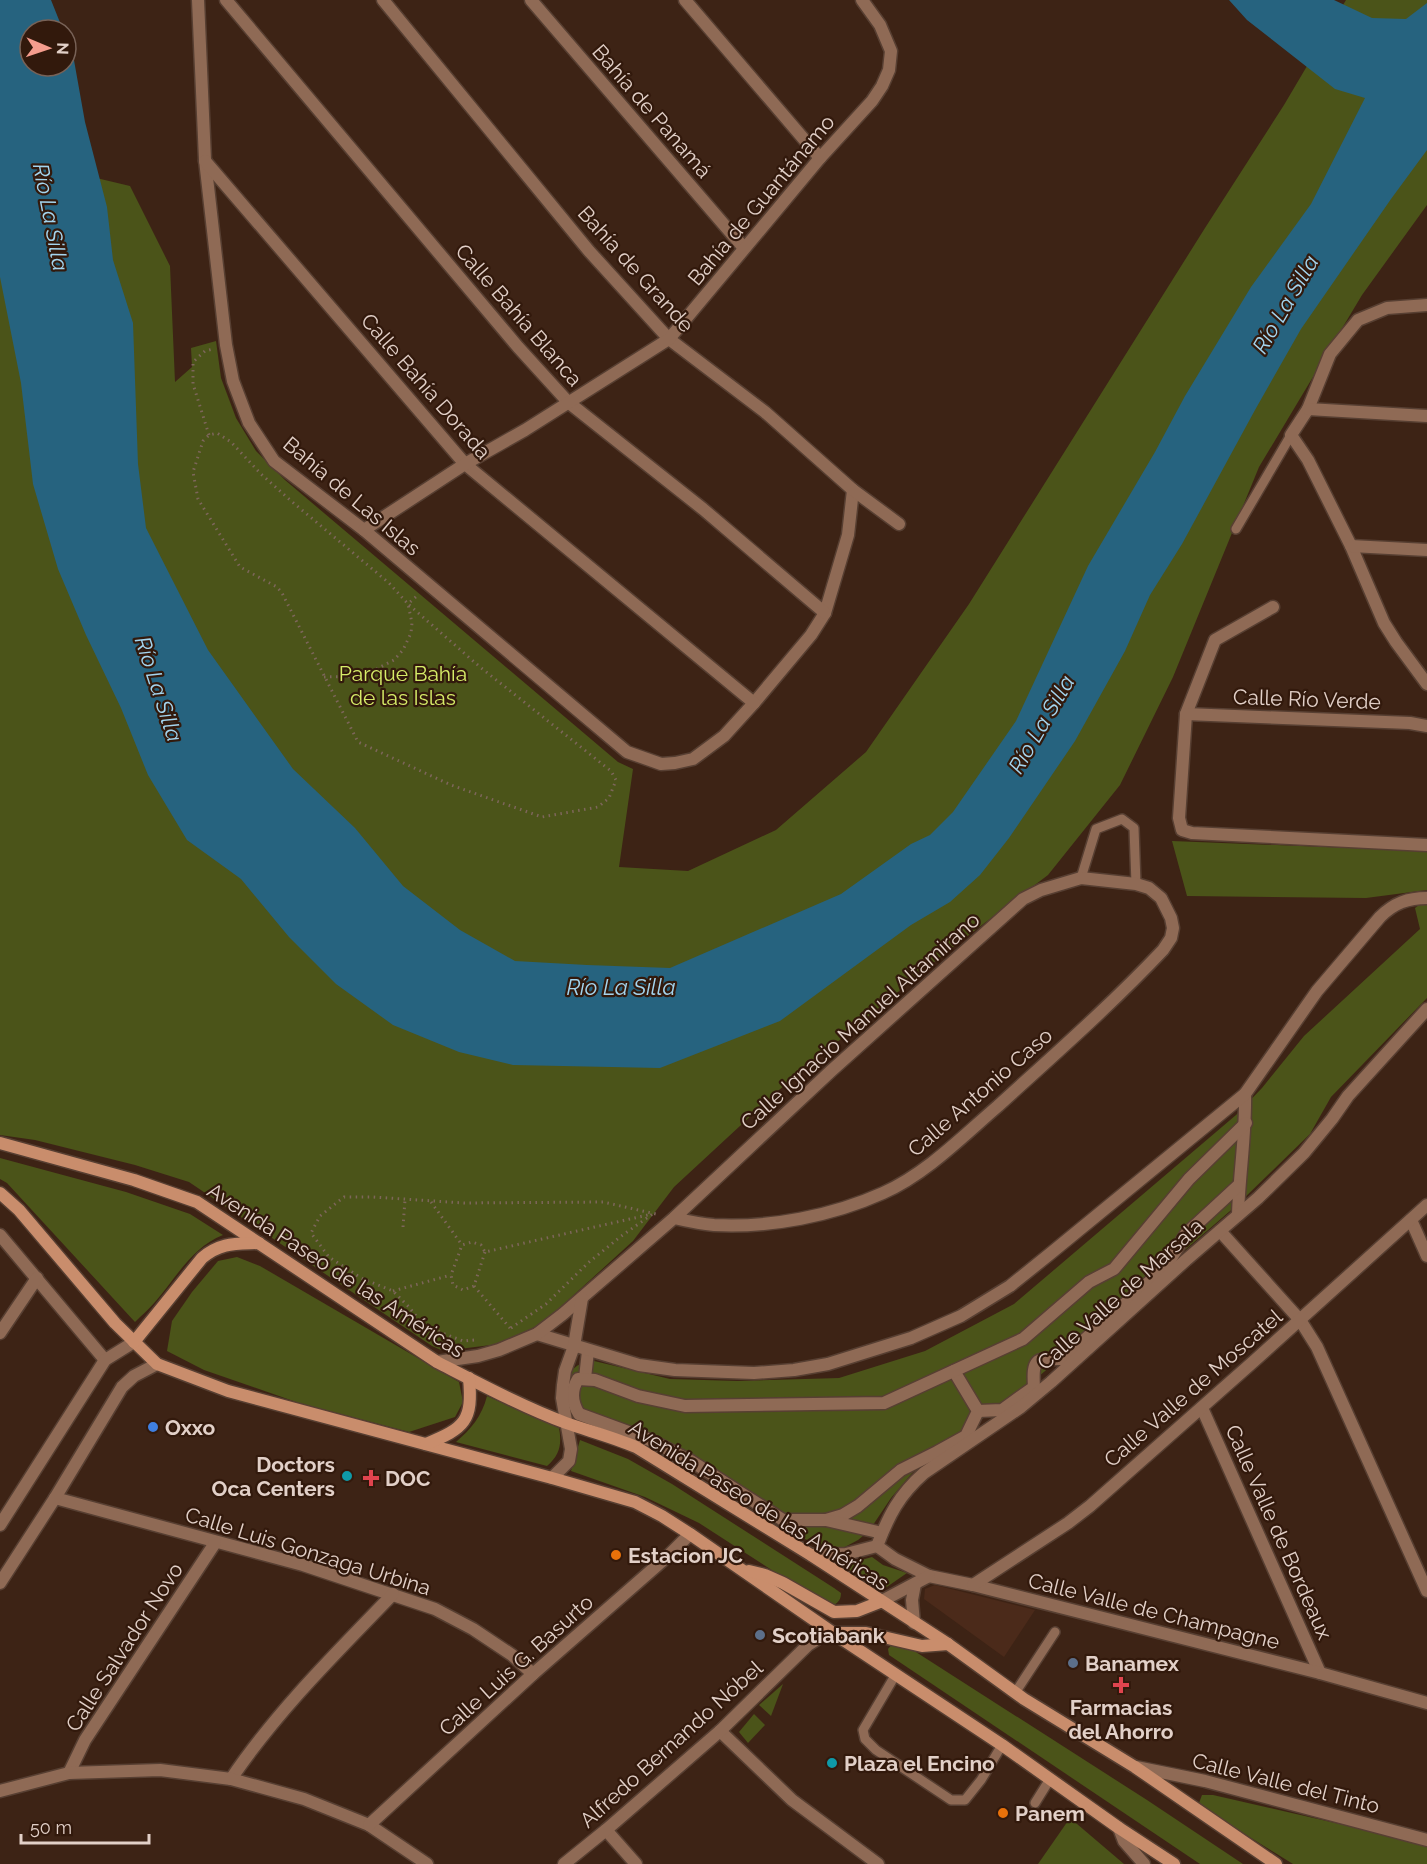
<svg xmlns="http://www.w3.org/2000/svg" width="1427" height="1864" font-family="Raleway,sans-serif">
<rect width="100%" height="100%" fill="#3d2315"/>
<!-- built -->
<polygon fill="#4b2a1a" points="935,1585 1035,1610 1004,1657 924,1599 925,1589"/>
<!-- green -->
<g fill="#4b5419">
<polygon points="1346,0 1427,0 1427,205 1362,295 1259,467 1173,677 1120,785 1048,875 949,950 779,1090 674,1187 633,1241 543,1323 499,1344 451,1350 441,1350 432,1346 189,1182 135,1165 35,1140 0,1135 0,155 130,186 170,266 175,382 192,367 191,348 216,341 221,378 236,418 256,451 285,480 618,762 633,769 619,867 688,871 776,830 866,752 969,604 1205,228 1284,105"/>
<polygon points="1172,841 1427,851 1427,890 1366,898 1187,896"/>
<path d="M1424,901H1427V998L1331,1097L1310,1134L1237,1205L1030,1384L919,1465L891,1498L869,1531L858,1540L843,1548H825L805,1539L722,1480L578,1412C569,1389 559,1364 594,1361L670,1379L737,1381L839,1378L925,1351L1014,1304L1236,1115L1262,1088L1304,1036L1420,929L1415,908Z"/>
<path d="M0,1158L126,1192L190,1214L223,1235C192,1247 176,1278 155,1302C149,1309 141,1316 135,1322L7,1183L0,1179Z"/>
<polygon points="237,1257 260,1266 459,1382 463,1402 455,1417 409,1432 299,1403 204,1370 167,1351 172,1321 192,1292 218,1261"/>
<path d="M487,1396L559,1428C562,1444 560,1455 547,1466L456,1442C471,1429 482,1416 487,1396Z"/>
<path d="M580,1440L628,1459L672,1484L834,1588L841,1593C841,1602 836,1604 829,1607L699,1523L645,1497L571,1471Z"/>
<polygon points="872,1557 883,1565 907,1573 881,1591 833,1559 851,1563"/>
<polygon points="893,1643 905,1645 1147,1800 1243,1864 1200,1864 889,1655 888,1649"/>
<polygon points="783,1684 771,1716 759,1705"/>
<polygon points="754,1714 765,1725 748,1743 739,1732"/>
<polygon points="1202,1795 1213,1795 1427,1844 1427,1864 1293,1864 1206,1810 1199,1803"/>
<polygon points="1070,1818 1124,1864 1038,1864"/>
</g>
<!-- water -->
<polygon fill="#26637f" points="0,0 51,0 63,30 30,30 30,66 66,66 66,36 72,49 85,122 107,207 113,260 133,323 138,464 146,528 208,650 293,769 355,828 403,886 460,930 515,961 587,965 670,968 841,894 911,844 930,835 953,812 1016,721 1088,566 1155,452 1185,396 1251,287 1311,204 1365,98 1335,89 1247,20 1229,0 1334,0 1372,18 1406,19 1427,3 1427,150 1391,199 1301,329 1255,410 1182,544 1150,595 1125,651 1075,741 1009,838 980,875 950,902 911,925 780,1021 660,1068 513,1065 459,1052 393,1025 336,984 289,937 241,879 187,840 148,775 121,708 86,635 58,569 33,484 21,383 0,277"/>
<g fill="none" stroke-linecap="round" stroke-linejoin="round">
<defs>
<g id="service">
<polyline points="1236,529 1291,435"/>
<polyline points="1081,878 1096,829 1122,819 1134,828 1136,884"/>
<polyline points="896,1674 863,1730 865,1739 876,1750 951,1800 965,1800 981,1780 1002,1745"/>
<polyline points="1015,1693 1055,1632"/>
<polyline points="1035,1803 1050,1779"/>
</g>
<g id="pedestrian">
<path d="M1238,1215C1239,1175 1246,1135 1245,1094"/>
<polyline points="585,1378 588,1351"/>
<path d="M978,1411L1002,1410L1034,1387C1032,1356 1037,1359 1063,1359L1165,1268L1186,1234L1239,1185"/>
<polyline points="826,1520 843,1515 858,1506 901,1470 937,1452 966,1436 978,1411 954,1371"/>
<path d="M882,1533L826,1520H783L691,1461L650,1440L579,1414C572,1403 571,1390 578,1379L595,1380L638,1396L685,1406L884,1403L1023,1339L1089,1282L1114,1269L1189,1179L1246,1123"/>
</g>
<g id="minor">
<polyline points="198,0 205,160 226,345 233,381 249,423 274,461 364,530 627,752 661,764 675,763 693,759 724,736 754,703 811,635 825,613 848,535 853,490"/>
<polyline points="226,0 518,347 568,402 703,509 825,613"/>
<polyline points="383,0 589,251 669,339 765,412 853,490 899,524"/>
<polyline points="531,0 744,248"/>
<polyline points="685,0 820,158"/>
<polyline points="205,161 465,464 754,703"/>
<polyline points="1427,305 1387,308 1358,320 1330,354 1308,409 1291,435 1308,460 1351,546 1384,623 1396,642 1427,684"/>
<polyline points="1308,409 1427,416"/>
<polyline points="364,530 465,464 525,430 669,339 820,158 872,101 882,86 889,70 891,51 880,25 862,0"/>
<polyline points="1351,546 1427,550"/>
<polyline points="1273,607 1215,640 1186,714 1179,818 1182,830 1192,833 1427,845"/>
<polyline points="1186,714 1410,723 1427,726"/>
<polyline points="1411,1220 1427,1256"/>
<polyline points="1220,1231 1300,1320 1317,1347 1427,1591"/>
<polyline points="0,1235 105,1360"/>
<polyline points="0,1333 37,1278"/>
<path d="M537,1334L639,1365L675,1370L754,1373L794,1370L828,1364L911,1338L961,1316L1010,1286L1051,1253L1245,1094L1317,991L1380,917C1394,903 1408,898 1427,898"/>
<path d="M437,1362L478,1356L499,1350L537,1334L563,1314L674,1218L831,1071L1023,899L1041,890L1081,878L1136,884L1149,888L1161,898L1171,918L1173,928L1171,938L1163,950C1111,1005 1054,1055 998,1106C963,1136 926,1174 883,1193C832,1216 770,1228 714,1225C701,1224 687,1221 674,1218"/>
<polyline points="1202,1408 1320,1673"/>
<polyline points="552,1478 569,1461 571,1449 562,1398 563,1385 565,1371 574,1346 582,1298"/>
<polyline points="55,1498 303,1565 435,1609 473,1629 512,1655 533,1674"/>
<polyline points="0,1525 105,1360 134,1342"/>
<path d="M877,1546C889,1515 899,1495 924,1473L1021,1407L1051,1382L1186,1260L1258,1198L1304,1153L1332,1119L1348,1096L1427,1009"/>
<polyline points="877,1546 895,1559 929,1576 973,1585 1320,1673 1427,1703"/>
<polyline points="811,1555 846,1554 877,1546"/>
<polyline points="0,1583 55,1498 122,1387 134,1376 157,1364"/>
<polyline points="973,1585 1068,1523 1090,1506 1253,1362 1427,1205"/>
<polyline points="880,1602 929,1576"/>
<polyline points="914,1623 912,1600 915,1584"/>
<polyline points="720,1731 792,1800 878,1864"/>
<polyline points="1136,1767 1205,1781 1427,1840"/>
<polyline points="69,1773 85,1740 215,1543"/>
<path d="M231,1779C277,1711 336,1653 393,1594"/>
<polyline points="0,1791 69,1773 160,1770 231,1779 304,1799 369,1825 427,1864"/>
<polyline points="369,1825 533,1674 669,1555 690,1534"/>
<polyline points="1119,1828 1124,1841 1144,1864"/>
<polyline points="606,1830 636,1864"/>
<polyline points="564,1864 606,1830 720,1731 808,1645 822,1636 833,1633"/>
</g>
<g id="secondary">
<path d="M0,1143L134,1180L197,1202L437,1362C478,1383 523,1407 566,1423C589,1431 613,1437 636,1447L811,1555L948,1644L1024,1699L1135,1767L1276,1864"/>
<polyline points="0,1193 19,1210 115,1323 157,1364 228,1391 552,1478 635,1502 662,1516 690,1534 833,1633 1002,1745 1119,1828 1174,1864"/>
<path d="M134,1342L202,1258C221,1242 236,1244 259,1243"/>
<path d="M426,1444C465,1428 473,1421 469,1378"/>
<polyline points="749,1571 765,1575 783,1583 834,1612 857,1611 880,1602"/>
<polyline points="833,1633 866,1633 922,1646 948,1644"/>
</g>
</defs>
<!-- service casing -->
<use href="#service" stroke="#573f32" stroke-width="12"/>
<!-- pedestrian casing -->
<use href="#pedestrian" stroke="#573f32" stroke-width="15"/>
<!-- minor casing -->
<use href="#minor" stroke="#573f32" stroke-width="15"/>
<!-- secondary casing -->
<use href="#secondary" stroke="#573f32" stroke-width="15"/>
<!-- path -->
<g stroke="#7d665a" stroke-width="3" stroke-dasharray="1.5 4.5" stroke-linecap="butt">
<polyline points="209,435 193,384 193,362 205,351 213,349"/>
<polyline points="324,677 363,676 394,660 403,650 411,633 412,623 408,604 389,583 290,500 261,474 231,442 217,433 209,435 203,441 193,472 198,499 240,567 277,587 282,593 358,742 451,785 542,817 598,807 609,798 616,780 611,771 480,667 408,604 418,595"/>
<polyline points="431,1202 462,1245"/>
<polyline points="403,1227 405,1200"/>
<polyline points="485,1252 474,1286 463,1290 453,1285 451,1275 462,1245 472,1242 481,1245 485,1252 652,1214"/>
<polyline points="474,1286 510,1328"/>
<polyline points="393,1291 451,1275"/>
<polyline points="511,1328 546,1304 588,1263 620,1237 654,1213"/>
<polyline points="474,1340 463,1341 424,1326 409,1307 393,1291 361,1278 329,1257 311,1233 320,1216 344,1197 373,1197 464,1203 603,1202 656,1214"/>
</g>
<!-- service -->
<use href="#service" stroke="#8f6a55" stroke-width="9"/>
<!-- pedestrian -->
<use href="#pedestrian" stroke="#8f6a55" stroke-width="12"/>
<!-- minor -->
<use href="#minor" stroke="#8f6a55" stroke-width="12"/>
<!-- secondary -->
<use href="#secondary" stroke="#c98d6c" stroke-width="12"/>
</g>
<!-- markers -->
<circle fill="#3f7fe0" stroke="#32190c" stroke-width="2" cx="153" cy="1427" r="6"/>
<g fill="#0f9aa8" stroke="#32190c" stroke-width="2">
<circle cx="347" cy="1476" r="6"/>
<circle cx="832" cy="1763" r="6"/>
</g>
<g fill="#e0444e" stroke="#32190c" stroke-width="2">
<path d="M368 1469h6v6h6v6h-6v6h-6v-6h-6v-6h6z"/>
<path d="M1118 1676h6v6h6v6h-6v6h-6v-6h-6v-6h6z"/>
</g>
<g fill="#e8710a" stroke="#32190c" stroke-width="2">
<circle cx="616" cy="1555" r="6"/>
<circle cx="1003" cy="1813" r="6"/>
</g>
<g fill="#5c6f8a" stroke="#32190c" stroke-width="2">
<circle cx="760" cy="1635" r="6"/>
<circle cx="1073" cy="1663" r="6"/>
</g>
<g text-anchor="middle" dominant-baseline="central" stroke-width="4.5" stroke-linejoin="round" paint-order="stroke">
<!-- street labels -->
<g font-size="21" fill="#e2d0c8" stroke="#32190c">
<text transform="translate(652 111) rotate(49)">Bahía de Panamá</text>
<text transform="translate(761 200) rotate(-50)">Bahía de Guantánamo</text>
<text transform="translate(636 269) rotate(48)">Bahía de Grande</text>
<text transform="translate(519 315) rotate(49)">Calle Bahía Blanca</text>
<text transform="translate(426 386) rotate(49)">Calle Bahía Dorada</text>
<text transform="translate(352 496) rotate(40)">Bahía de Las Islas</text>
<text transform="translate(1307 699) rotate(2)">Calle Río Verde</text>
<text transform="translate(860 1021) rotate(-42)">Calle Ignacio Manuel Altamirano</text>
<text transform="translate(980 1092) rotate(-41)">Calle Antonio Caso</text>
<text transform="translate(336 1270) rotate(33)">Avenida Paseo de las Américas</text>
<text transform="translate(1120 1294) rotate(-42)">Calle Valle de Marsala</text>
<text transform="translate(1193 1388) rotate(-41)">Calle Valle de Moscatel</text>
<text transform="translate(759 1505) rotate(32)">Avenida Paseo de las Américas</text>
<text transform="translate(1279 1532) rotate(66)">Calle Valle de Bordeaux</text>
<text transform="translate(308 1551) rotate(17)">Calle Luis Gonzaga Urbina</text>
<text transform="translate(1154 1611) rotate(14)">Calle Valle de Champagne</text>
<text transform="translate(124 1647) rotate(-57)">Calle Salvador Novo</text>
<text transform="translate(516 1665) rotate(-42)">Calle Luis G. Basurto</text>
<text transform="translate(671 1744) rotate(-42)">Alfredo Bernando Nóbel</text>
<text transform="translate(1286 1783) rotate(14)">Calle Valle del Tinto</text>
</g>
<!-- park labels -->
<g font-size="21" fill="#d6ec68" stroke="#32190c">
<text x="403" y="673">Parque Bahía<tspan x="403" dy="24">de las Islas</tspan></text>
</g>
<!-- poi labels -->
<g font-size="21" font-weight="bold" fill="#e2d0c8" stroke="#32190c" text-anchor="start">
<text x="165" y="1427">Oxxo</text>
<text x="335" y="1464" text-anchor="end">Doctors<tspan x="335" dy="24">Oca Centers</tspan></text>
<text x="385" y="1478">DOC</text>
<text x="628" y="1555">Estacion JC</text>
<text x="772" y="1635">Scotiabank</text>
<text x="1085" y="1663">Banamex</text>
<text x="1121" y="1707" text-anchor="middle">Farmacias<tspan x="1121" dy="24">del Ahorro</tspan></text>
<text x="844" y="1763">Plaza el Encino</text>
<text x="1015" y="1813">Panem</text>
</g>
<!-- water labels -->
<g font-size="22" font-style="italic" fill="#a4d5ef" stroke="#32190c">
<text transform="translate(51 217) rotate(79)">Río La Silla</text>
<text transform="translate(1285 304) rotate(-60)">Río La Silla</text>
<text transform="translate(159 689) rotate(72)">Río La Silla</text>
<text transform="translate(1041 724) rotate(-60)">Río La Silla</text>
<text x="621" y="987">Río La Silla</text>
</g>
</g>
<!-- north arrow -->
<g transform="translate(48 48) rotate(92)"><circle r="28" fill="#32190c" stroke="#786257" stroke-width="1.5"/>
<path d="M0-4.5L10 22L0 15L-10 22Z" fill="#f59d8e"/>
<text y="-9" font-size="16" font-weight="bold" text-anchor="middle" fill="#e2d0c8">N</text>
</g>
<!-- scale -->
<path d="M21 1834v9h128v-9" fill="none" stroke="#e2d0c8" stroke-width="3"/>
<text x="30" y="1834" font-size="18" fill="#e2d0c8" stroke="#32190c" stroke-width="4.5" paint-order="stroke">50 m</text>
</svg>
